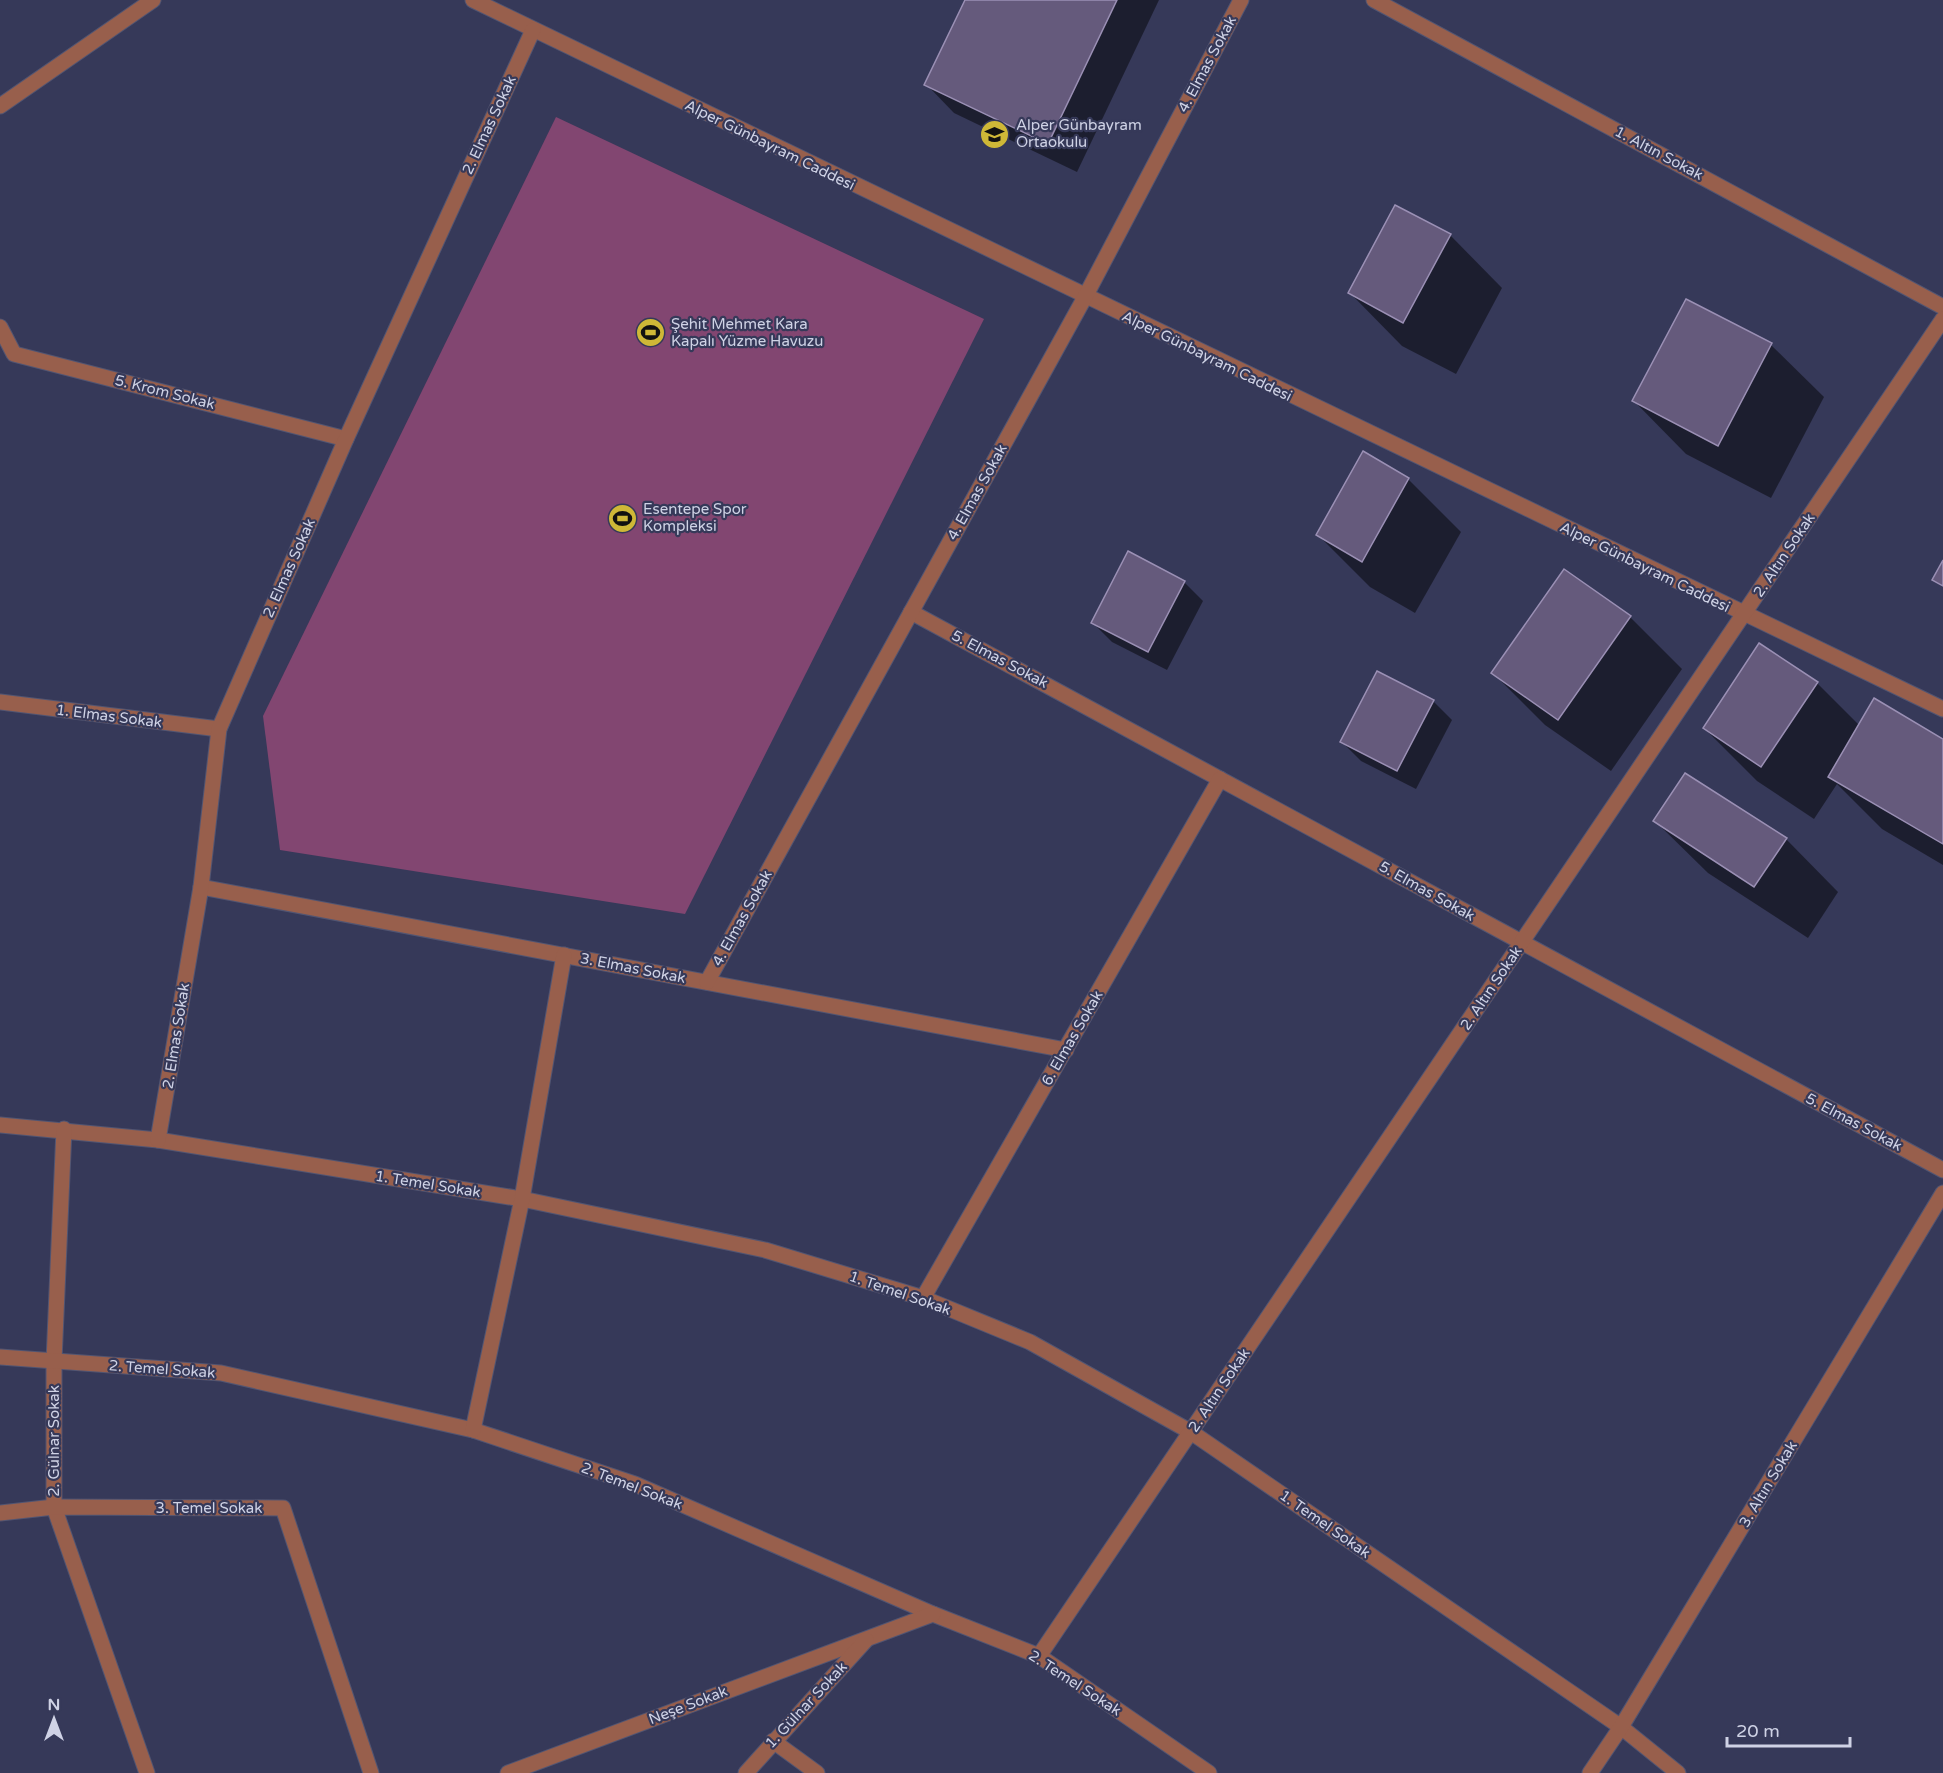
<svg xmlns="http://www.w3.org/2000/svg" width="1943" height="1773" font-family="'Varela Round',sans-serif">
<rect width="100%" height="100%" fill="#363959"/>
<!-- green -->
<polygon fill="#824671" points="556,117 984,319 685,914 280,850 263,716"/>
<!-- shadow -->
<g fill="#0007">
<polygon points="966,0 1159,0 1077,172 954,113 926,84"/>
<polygon points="1450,235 1502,288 1456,374 1402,346 1350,293"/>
<polygon points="1687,301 1771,345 1824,397 1771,498 1686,454 1634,401"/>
<polygon points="1408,479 1461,532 1415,613 1370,587 1318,535"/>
<polygon points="1184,582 1203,601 1167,670 1112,642 1093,623"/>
<polygon points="1630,617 1682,669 1611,771 1545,725 1493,673"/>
<polygon points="1817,683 1860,726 1943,741 1943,865 1882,829 1837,784 1814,819 1757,781 1704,728"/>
<polygon points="1433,701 1452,720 1416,789 1361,761 1342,742"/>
<polygon points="1655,821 1786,839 1838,892 1808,938 1708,873"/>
</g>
<!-- building -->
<g fill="#655a7c" stroke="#9b90b5" stroke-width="1.5">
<polygon points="965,0 1117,0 1048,144 924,85"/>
<polygon points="1395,205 1451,234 1403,323 1348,293"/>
<polygon points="1686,299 1772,343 1718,446 1632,401"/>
<polygon points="1363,451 1409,478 1362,562 1316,535"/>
<polygon points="1128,551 1185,581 1148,652 1091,623"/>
<polygon points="1943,560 1943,586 1932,580"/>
<polygon points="1564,569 1631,616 1558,720 1491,673"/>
<polygon points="1759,643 1818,682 1761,767 1703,728"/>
<polygon points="1377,671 1434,700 1397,771 1340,742"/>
<polygon points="1874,698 1943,739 1943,844 1828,777"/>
<polygon points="1685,773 1787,838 1754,887 1653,821"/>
</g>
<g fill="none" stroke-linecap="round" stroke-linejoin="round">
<defs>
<g id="minor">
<polyline points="473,0 1943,709"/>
<polyline points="1374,0 1943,307"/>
<polyline points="0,106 153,0"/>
<polyline points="0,327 14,354 346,439"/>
<polyline points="911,612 1943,1170"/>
<polyline points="0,702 219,729"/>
<polyline points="201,887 1066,1050"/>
<polyline points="707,982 1085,297 1241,0"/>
<polyline points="0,1125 158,1140 522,1199 765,1250 923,1298 1030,1342 1191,1432 1621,1727 1678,1773"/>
<polyline points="64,1129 54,1361 54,1507 147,1773"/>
<polyline points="158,1140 201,887 219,729 346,439 533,30"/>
<polyline points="923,1298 1220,779"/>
<polyline points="0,1357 221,1373 473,1430 635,1484 933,1614 1039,1656 1209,1773"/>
<polyline points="473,1430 522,1199 564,955"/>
<polyline points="0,1513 54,1507 283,1508 371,1773"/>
<polyline points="1039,1656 1943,319"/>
<polyline points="773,1741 817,1773"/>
<polyline points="508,1773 933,1614"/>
<polyline points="746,1773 866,1640"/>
<polyline points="1590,1773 1621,1727 1943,1193"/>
</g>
</defs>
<!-- minor casing -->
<use href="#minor" stroke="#525572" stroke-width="17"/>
<!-- minor -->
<use href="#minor" stroke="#985f4c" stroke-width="15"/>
</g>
<!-- icons -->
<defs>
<symbol id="school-disc" viewBox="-11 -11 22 22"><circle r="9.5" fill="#cfb837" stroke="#363959"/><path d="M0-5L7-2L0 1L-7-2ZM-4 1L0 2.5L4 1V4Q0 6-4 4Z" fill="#111"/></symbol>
<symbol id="stadium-disc" viewBox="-11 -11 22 22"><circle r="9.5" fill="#cfb837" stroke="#363959"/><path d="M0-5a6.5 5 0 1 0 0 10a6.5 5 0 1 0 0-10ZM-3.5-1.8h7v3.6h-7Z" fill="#111"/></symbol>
</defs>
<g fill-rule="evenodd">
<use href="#school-disc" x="978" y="118" width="33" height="33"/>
<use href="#stadium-disc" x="634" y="316" width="33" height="33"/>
<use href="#stadium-disc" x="606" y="502" width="33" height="33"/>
</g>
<g text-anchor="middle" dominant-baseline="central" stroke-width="4.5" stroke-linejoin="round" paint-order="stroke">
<!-- street labels -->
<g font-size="15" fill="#cfd2e5" stroke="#363959">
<text transform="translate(1207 64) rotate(-62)">4. Elmas Sokak</text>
<text transform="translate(489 125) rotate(-65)">2. Elmas Sokak</text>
<text transform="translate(770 145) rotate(26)">Alper Günbayram Caddesi</text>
<text transform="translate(1659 153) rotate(28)">1. Altın Sokak</text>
<text transform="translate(1207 356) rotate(26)">Alper Günbayram Caddesi</text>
<text transform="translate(165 392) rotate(14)">5. Krom Sokak</text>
<text transform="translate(977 492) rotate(-61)">4. Elmas Sokak</text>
<text transform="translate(1784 555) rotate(-56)">2. Altın Sokak</text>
<text transform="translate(1645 567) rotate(26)">Alper Günbayram Caddesi</text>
<text transform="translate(289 568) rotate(-66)">2. Elmas Sokak</text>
<text transform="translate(1000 659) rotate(28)">5. Elmas Sokak</text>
<text transform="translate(109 716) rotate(7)">1. Elmas Sokak</text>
<text transform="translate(1427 891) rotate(29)">5. Elmas Sokak</text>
<text transform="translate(742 918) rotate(-61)">4. Elmas Sokak</text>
<text transform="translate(633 968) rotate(11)">3. Elmas Sokak</text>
<text transform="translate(1491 988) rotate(-56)">2. Altın Sokak</text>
<text transform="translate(176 1036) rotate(-81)">2. Elmas Sokak</text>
<text transform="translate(1072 1038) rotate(-60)">6. Elmas Sokak</text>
<text transform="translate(1854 1122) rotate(28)">5. Elmas Sokak</text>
<text transform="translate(428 1184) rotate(9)">1. Temel Sokak</text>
<text transform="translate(900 1293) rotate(19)">1. Temel Sokak</text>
<text transform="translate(162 1369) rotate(4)">2. Temel Sokak</text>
<text transform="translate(1219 1390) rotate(-56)">2. Altın Sokak</text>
<text transform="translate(54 1441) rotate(-90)">2. Gülnar Sokak</text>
<text transform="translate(1768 1484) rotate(-59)">3. Altın Sokak</text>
<text transform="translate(632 1486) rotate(21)">2. Temel Sokak</text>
<text x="209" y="1508">3. Temel Sokak</text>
<text transform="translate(1325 1524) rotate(35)">1. Temel Sokak</text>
<text transform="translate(1075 1683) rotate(33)">2. Temel Sokak</text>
<text transform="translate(688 1705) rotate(-21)">Neşe Sokak</text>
<text transform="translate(806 1705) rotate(-47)">1. Gülnar Sokak</text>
</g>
<!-- poi labels -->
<g font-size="15" fill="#cfd2e5" stroke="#363959" text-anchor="start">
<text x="1016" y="125">Alper Günbayram<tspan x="1016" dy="17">Ortaokulu</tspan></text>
<text x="671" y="324">Şehit Mehmet Kara<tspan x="671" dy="17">Kapalı Yüzme Havuzu</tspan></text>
<text x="643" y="509">Esentepe Spor<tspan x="643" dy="17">Kompleksi</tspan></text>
</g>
</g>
<!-- north arrow -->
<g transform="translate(54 1719)" stroke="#363959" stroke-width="4.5" paint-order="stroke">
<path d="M0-4.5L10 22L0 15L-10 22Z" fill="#cfd2e5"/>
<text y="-9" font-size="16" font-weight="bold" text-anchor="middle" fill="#cfd2e5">N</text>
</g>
<!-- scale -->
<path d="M1727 1737v9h123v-9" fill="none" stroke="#cfd2e5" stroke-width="3"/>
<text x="1736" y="1737" font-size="18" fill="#cfd2e5" stroke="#363959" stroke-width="4.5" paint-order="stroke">20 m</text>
</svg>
